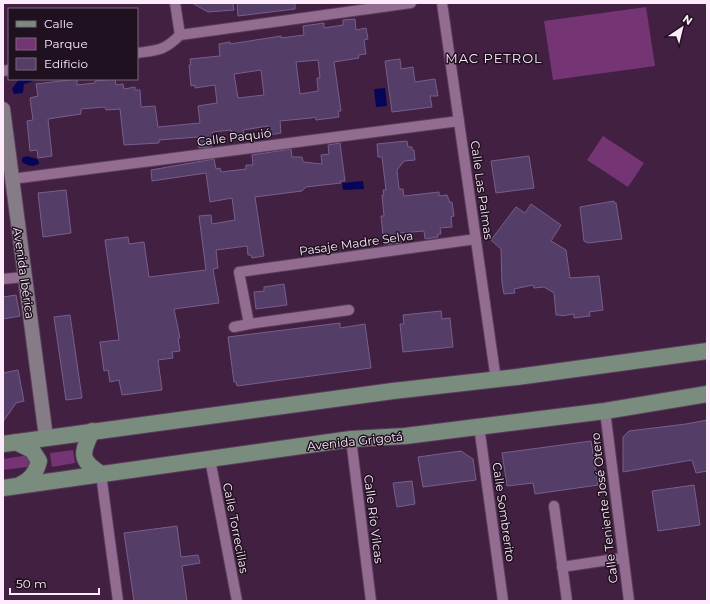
<svg xmlns="http://www.w3.org/2000/svg" width="710" height="604" font-family="Montserrat,sans-serif">
<rect width="100%" height="100%" fill="#422042"/>
<!-- green -->
<g fill="#753574">
<polygon points="646,7 655,66 553,80 544,21"/>
<polygon points="603,136 644,163 628,187 587,160"/>
<polygon points="73,450 75,463 52,467 50,453"/>
<polygon points="29,455 33,466 3,470 3,459"/>
</g>
<!-- water -->
<g fill="#070558">
<path d="M19,79H42V80C35,79 30,83 24,84L23,93L14,94L12,89Z"/>
<polygon points="385,88 387,106 376,107 374,89"/>
<path d="M27,156L37,159L39,162V164C32,167 28,166 22,162V158Z"/>
<polygon points="363,181 364,189 343,190 342,183"/>
</g>
<!-- building -->
<g fill="#543d67" stroke="#775f8c" fill-rule="evenodd">
<polygon points="192,3 233,3 234,10 208,12"/>
<polygon points="237,3 295,3 295,9 238,16"/>
<path d="M355,19L356,30L366,28L368,39L364,40L366,54L358,55L359,58L334,62L341,111H338L339,117L316,120L315,117L311,118L280,121L281,133L269,135L268,126L243,130L244,136L232,138L231,130L212,132L214,143L211,144L212,147L199,148L198,137L159,140V143L124,145L120,109L106,110L105,107L81,109V114L48,119L52,156L38,158L37,150L30,151L27,121L33,120L30,98L38,96L36,84L77,79V85L95,83V81L115,79L116,85L123,84L124,89L135,87V90H140L141,107L155,106L158,127L200,123L198,106L217,103L215,85L195,88V85L191,86L189,65H191L190,59L220,56L219,44L230,42V44L281,36V38L304,35L303,26L324,23V28L343,25V20ZM318,60L320,78H317L318,91L300,94L296,62ZM261,70L264,95L238,98L234,74Z"/>
<polygon points="400,59 401,69 413,67 415,82 435,79 438,96 430,96 432,107 392,112 385,61"/>
<polygon points="407,141 408,147 412,147 412,150 414,150 415,160 404,161 397,170 399,189 403,189 404,196 439,192 439,196 447,195 450,203 452,202 454,216 451,217 452,227 440,228 441,234 438,234 438,237 425,239 424,231 400,233 401,243 384,245 381,216 384,216 382,195 384,195 383,190 386,190 382,157 378,157 377,144"/>
<polygon points="340,143 345,181 340,181 341,183 306,187 302,191 255,197 264,256 252,258 251,255 248,255 247,246 216,250 218,268 213,269 219,303 174,309 180,338 178,338 180,351 172,352 173,358 158,360 162,390 122,395 119,380 110,382 108,370 104,371 100,342 119,340 105,240 128,237 129,244 144,242 149,277 206,270 199,216 211,215 212,224 235,220 232,198 210,202 206,173 152,181 151,170 214,159 216,169 220,168 221,172 246,169 246,165 253,165 252,155 291,149 292,157 302,157 303,162 322,164 321,155 329,154 328,145"/>
<polygon points="529,156 534,188 496,193 491,161"/>
<polygon points="66,190 71,233 43,237 38,193"/>
<polygon points="614,201 614,203 616,203 622,239 588,243 584,241 580,207"/>
<polygon points="531,204 561,225 551,241 566,250 570,278 599,276 603,310 589,312 590,316 574,318 574,314 561,316 561,315 556,315 554,293 544,287 534,288 533,285 514,289 515,293 504,294 502,283 501,249 491,240 516,207 525,213"/>
<polygon points="284,284 287,305 256,309 254,292 264,291 264,287"/>
<polygon points="16,295 20,316 3,319 3,297"/>
<polygon points="441,311 442,319 450,318 453,347 403,352 400,324 404,324 403,315"/>
<polygon points="70,315 82,398 66,400 54,317"/>
<polygon points="340,323 340,328 365,324 371,368 237,386 236,382 234,382 228,337"/>
<polygon points="18,370 24,401 16,403 3,422 3,373"/>
<polygon points="707,420 707,471 696,473 692,460 623,472 623,437 629,431 686,424"/>
<polygon points="591,441 598,485 535,494 533,483 507,486 502,453"/>
<polygon points="461,451 473,459 476,480 423,487 418,457"/>
<polygon points="412,481 415,504 397,507 393,483"/>
<polygon points="694,485 700,525 658,531 652,491"/>
<polygon points="177,526 181,557 198,555 200,563 182,566 187,601 134,601 124,533"/>
</g>
<g fill="none" stroke-linecap="round" stroke-linejoin="round">
<defs>
<g id="street">
<polyline points="175,3 180,35"/>
<polyline points="442,3 496,380"/>
<path d="M137,53C158,50 164,51 180,35L411,3"/>
<polyline points="3,71 9,70"/>
<polyline points="12,179 459,121"/>
<polyline points="3,279 24,277"/>
<polyline points="349,310 249,324 239,272 476,239"/>
<polyline points="234,327 249,324"/>
<polyline points="605,411 629,601"/>
<polyline points="479,426 503,601"/>
<polyline points="351,439 371,601"/>
<polyline points="210,459 237,601"/>
<polyline points="101,474 118,601"/>
<polyline points="554,506 567,601"/>
<polyline points="562,567 622,558"/>
</g>
<polyline id="secondary" points="3,109 46,437"/>
<g id="primary">
<path d="M92,431C82,453 78,459 101,474"/>
<path d="M16,442L32,450L39,461C36,473 31,479 20,485"/>
<polyline points="3,444 393,391 517,377 707,351"/>
<polyline points="3,488 351,439 405,436 605,411 707,394"/>
</g>
</defs>
<!-- street casing -->
<use href="#street" stroke="#5b3e5b" stroke-width="12"/>
<!-- secondary casing -->
<use href="#secondary" stroke="#5b3e5b" stroke-width="16"/>
<!-- primary casing -->
<use href="#primary" stroke="#5b3e5b" stroke-width="18"/>
<!-- street -->
<use href="#street" stroke="#936c91" stroke-width="10"/>
<!-- secondary -->
<use href="#secondary" stroke="#867c87" stroke-width="14"/>
<!-- primary -->
<use href="#primary" stroke="#7a8c7e" stroke-width="16"/>
</g>
<g text-anchor="middle" dominant-baseline="central" stroke-width="3" stroke-linejoin="round" paint-order="stroke">
<!-- street labels -->
<g font-size="12" fill="#fdebfc" stroke="#201120">
<text transform="translate(234 137) rotate(-7)">Calle Paquió</text>
<text transform="translate(482 190) rotate(82)">Calle Las Palmas</text>
<text transform="translate(356 243) rotate(-8)">Pasaje Madre Selva</text>
<text transform="translate(24 273) rotate(82)">Avenida Ibérica</text>
<text transform="translate(355 441) rotate(-6)">Avenida Grigotá</text>
<text transform="translate(604 508) rotate(-97)">Calle Teniente José Otero</text>
<text transform="translate(504 512) rotate(82)">Calle Sombrerito</text>
<text transform="translate(374 519) rotate(83)">Calle Río Vilcas</text>
<text transform="translate(236 528) rotate(79)">Calle Torrecillas</text>
</g>
<!-- neighbourhood labels -->
<g font-size="13" letter-spacing="1" fill="#fdebfc" stroke="#201120">
<text x="494" y="58">MAC PETROL</text>
</g>
</g>
<!-- border -->
<rect width="710" height="604" fill="none" stroke="#fdebfc" stroke-width="8"/>
<!-- legend -->
<rect x="8" y="8" width="130" height="72" fill="#201120" stroke="#786878"/>
<rect x="16" y="21" width="20" height="6" fill="#7a8c7e" stroke="#786878"/>
<text x="44" y="28" font-size="12" fill="#fdebfc">Calle</text>
<rect x="16" y="38" width="20" height="12" fill="#753574" stroke="#786878"/>
<text x="44" y="48" font-size="12" fill="#fdebfc">Parque</text>
<rect x="16" y="58" width="20" height="12" fill="#543d67" stroke="#786878"/>
<text x="44" y="68" font-size="12" fill="#fdebfc">Edificio</text>
<!-- north arrow -->
<g transform="translate(682 28) rotate(35)" stroke="#201120" stroke-width="3" paint-order="stroke">
<path d="M0-3L7 15L0 10L-7 15Z" fill="#fdebfc"/>
<text y="-6" font-size="11" font-weight="bold" text-anchor="middle" fill="#fdebfc">N</text>
</g>
<!-- scale -->
<path d="M10 588v6h89v-6" fill="none" stroke="#fdebfc" stroke-width="2"/>
<text x="16" y="588" font-size="12" fill="#fdebfc" stroke="#201120" stroke-width="3" paint-order="stroke">50 m</text>
</svg>
